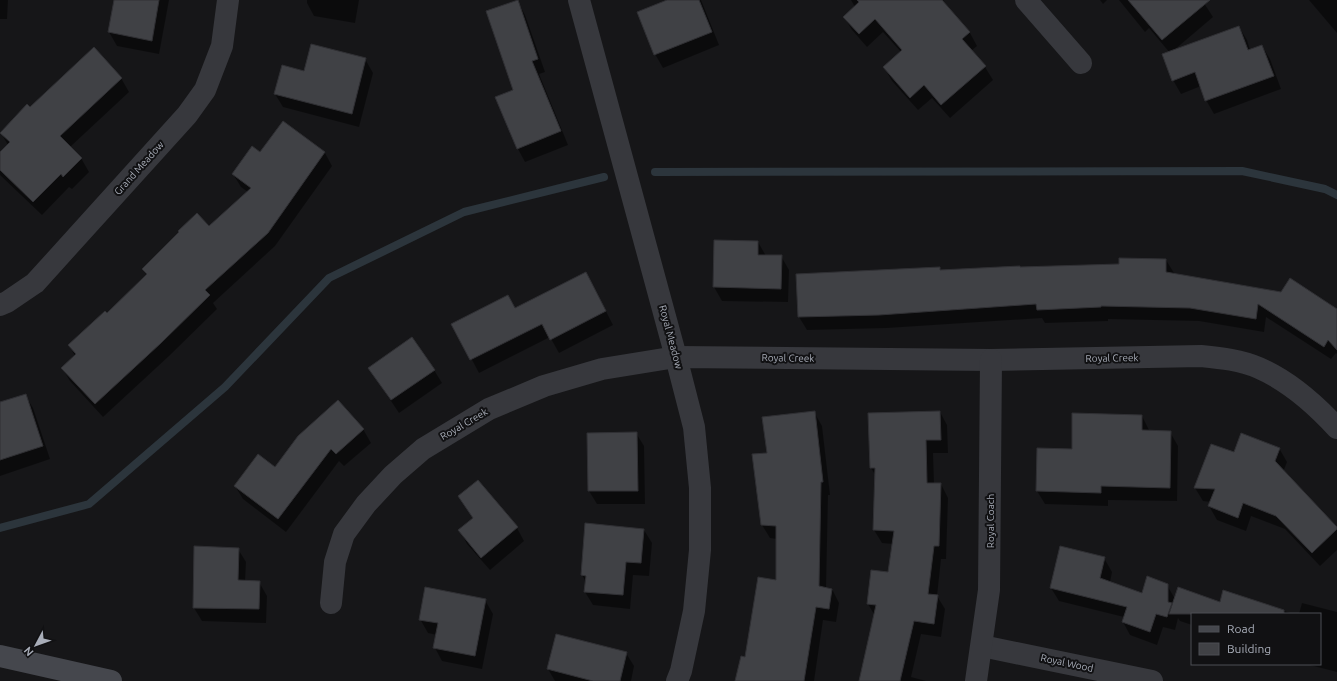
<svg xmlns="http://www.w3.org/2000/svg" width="1337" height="681" font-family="Ubuntu,sans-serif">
<rect width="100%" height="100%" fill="#161618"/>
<!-- shadow -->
<g fill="#0007">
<polygon points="0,0 8,0 7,19 0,19"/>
<polygon points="115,0 169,0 159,54 117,46 109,32"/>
<polygon points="307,0 359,0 355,23 314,16 307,3"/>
<polygon points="669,0 701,0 719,45 663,68 655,54"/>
<polygon points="851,0 943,0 948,8 970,33 977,46 971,51 985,67 993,80 950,118 932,98 918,110 892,81 884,67 901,52 883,32 867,47 852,30 844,17 855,7"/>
<polygon points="1100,0 1107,0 1103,4"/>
<polygon points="1119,0 1202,0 1213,17 1173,51 1239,27 1247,40 1250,50 1262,46 1270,59 1281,89 1214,114 1206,100 1201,86 1181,94 1173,80 1170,53 1149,28 1145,32"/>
<polygon points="1309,0 1337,0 1337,33"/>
<polygon points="518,2 525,15 545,72 539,74 568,145 525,162 518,149 515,91"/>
<polygon points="365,59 373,73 359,127 283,107 275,94 304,72"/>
<polygon points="121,78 129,92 70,147 81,158 89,172 72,189 69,187 42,215 0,175 0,154 8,145 1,133 30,109"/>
<polygon points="283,122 325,153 332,166 275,246 213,303 217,309 169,356 103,417 70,381 62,368 75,356 69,345 107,314 147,275 143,269 209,227 248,192 241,187 233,174 260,154"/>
<polygon points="715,241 758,242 766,256 781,256 789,270 788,302 722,301 714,287"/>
<polygon points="1166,260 1174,273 1337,310 1337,354 1336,353 1331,359 1266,317 1264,332 1199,321 1108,319 1108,321 1045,323 1042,318 887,328 807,330 799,317 797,275 1120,265"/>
<polygon points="593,286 613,325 559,353 550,337 479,373 453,324 515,309"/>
<polygon points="369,368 434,370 442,383 399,413"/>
<polygon points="25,395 33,408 50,459 0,476 0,403"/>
<polygon points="814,412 822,426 830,495 828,495 826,589 832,589 839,603 836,622 823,620 814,681 736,681 746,659 776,581 777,539 770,538 762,525 768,454"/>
<polygon points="940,412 947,425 948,453 933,453 934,484 941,484 948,498 946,559 941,559 937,596 945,609 941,637 921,634 911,677 926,681 861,681 875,616 868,604 889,573 893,544 882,543 874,530 876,476 871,468 869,414"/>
<polygon points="1142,416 1150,432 1170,432 1178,446 1177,501 1108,500 1108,506 1045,504 1037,491 1073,450"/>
<polygon points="363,429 371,443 344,466 339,461 286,532 243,499 235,486"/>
<polygon points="636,433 644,446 645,504 597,504 589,491"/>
<polygon points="1211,445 1234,454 1279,448 1287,462 1283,472 1337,528 1337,550 1320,566 1285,529 1251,516 1246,531 1217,520 1209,506 1211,502 1203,501 1195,488"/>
<polygon points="459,496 517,528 524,541 490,570 467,544 460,530 474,519"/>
<polygon points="644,530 652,543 649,576 633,575 630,609 593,605 585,592 586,582 582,575"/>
<polygon points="238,549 246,562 245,582 259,582 267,596 266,623 202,621 194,608"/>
<polygon points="1104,558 1112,572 1110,582 1142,594 1167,585 1175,599 1220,603 1224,591 1293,614 1192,614 1192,625 1180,621 1178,618 1175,630 1163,627 1157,645 1130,635 1123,622 1124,617 1059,601 1051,588"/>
<polygon points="485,600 493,614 482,669 442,661 435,648 437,635 428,633 420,619"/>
<polygon points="1302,603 1337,612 1337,672 1306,664 1320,664 1320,614 1299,614"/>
<polygon points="626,653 634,666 631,681 555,681 548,669"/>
</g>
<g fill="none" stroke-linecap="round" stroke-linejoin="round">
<!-- stream -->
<g stroke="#2c353c" stroke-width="8">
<polyline points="655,172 1242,171 1325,189 1337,195"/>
<polyline points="0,528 89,504 225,387 329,278 464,212 604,177"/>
</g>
</g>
<!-- building -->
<g fill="#404145" stroke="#303034">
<polygon points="114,0 159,0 152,41 108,32"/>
<polygon points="518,0 538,59 532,61 561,131 517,149 495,97 513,90 486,11"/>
<polygon points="667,0 699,0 712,32 654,55 637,12"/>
<polygon points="857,0 942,0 970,32 962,39 986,66 941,105 924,85 910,98 883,67 902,50 875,19 859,34 843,17 859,2"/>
<polygon points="1128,0 1210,0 1162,40"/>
<polygon points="1239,26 1248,50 1262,45 1274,76 1205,101 1195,72 1172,81 1162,54"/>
<polygon points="311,44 366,58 352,114 274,94 282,65 304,71"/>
<polygon points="94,47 122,78 60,136 82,158 63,177 61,174 33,202 0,170 0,152 10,142 0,133 27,104 30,107"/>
<polygon points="283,121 325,152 268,233 205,290 210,295 161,343 95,404 61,368 76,354 68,345 105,311 107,313 147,274 142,269 179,232 178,231 197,213 209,226 251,188 232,174 252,146 260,152"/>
<polygon points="714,240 758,241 758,255 782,255 781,289 713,287"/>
<polygon points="1119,258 1166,259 1166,272 1281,292 1290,278 1337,309 1337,350 1328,340 1324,347 1258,304 1256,319 1190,308 1101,306 1101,307 1037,310 1036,304 879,315 798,317 796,274 940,267 940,270 1020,266 1020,267 1119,264"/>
<polygon points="586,272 606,311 550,340 542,324 470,360 451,324 508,295 515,308"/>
<polygon points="412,337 435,370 391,400 368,368"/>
<polygon points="26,394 43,446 0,460 0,402"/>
<polygon points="338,400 364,429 336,454 331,449 278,519 234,486 258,454 275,467 298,436"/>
<polygon points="815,411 823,482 821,482 819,586 832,589 829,609 816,607 804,681 735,681 741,656 745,657 758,577 776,580 776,526 761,525 752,454 767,453 762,417"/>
<polygon points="940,411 941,440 926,440 927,483 941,483 939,546 934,546 928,594 938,595 934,624 914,621 900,681 859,681 876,605 867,604 871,570 888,572 894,531 873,530 875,468 870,468 868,413"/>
<polygon points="1072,413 1142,415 1142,430 1171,431 1170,488 1101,486 1101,493 1036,491 1037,448 1072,449"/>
<polygon points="637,432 638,491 588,491 587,433"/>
<polygon points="1241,433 1280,448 1275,461 1337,527 1337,529 1312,553 1276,516 1243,503 1238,518 1208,506 1215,489 1194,488 1211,444 1234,452"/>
<polygon points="478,480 518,527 481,558 458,530 473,518 458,496"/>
<polygon points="585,523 644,529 641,563 626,562 623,595 584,592 586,576 581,575"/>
<polygon points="194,546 239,548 238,580 260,581 259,609 193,608"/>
<polygon points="1060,546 1105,557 1100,578 1142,593 1147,576 1168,584 1168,602 1172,603 1167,617 1156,614 1150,632 1122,622 1127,607 1050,588"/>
<polygon points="425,587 486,599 475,656 433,648 438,623 419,620"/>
<polygon points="1178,587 1220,602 1223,590 1284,610 1284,614 1169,614"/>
<polygon points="556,634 627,652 620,681 593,681 547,669"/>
</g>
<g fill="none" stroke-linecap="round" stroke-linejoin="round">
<!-- street -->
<g stroke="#37383d" stroke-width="22">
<polyline points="579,0 676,357 694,427 700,488 700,550 694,611 681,671 677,681"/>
<polyline points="1026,0 1081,63"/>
<polyline points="0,305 7,302 35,283 187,115 205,90 222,46 228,0"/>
<path d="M331,603L335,562L344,534L366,504L393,475L423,449L489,409L544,386L602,369L676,357L991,360L1201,356C1221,358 1241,360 1259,368C1289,381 1315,404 1337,428"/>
<polyline points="982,646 1152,681"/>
<polyline points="976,681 989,590 991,360"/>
</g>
<!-- secondary -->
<polyline stroke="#45474d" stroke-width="22" points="0,656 111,681"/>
</g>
<g text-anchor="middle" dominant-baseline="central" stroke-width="4" stroke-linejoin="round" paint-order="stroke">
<!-- street labels -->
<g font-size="10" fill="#a8adb8" stroke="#111113">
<text transform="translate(139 168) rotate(-48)">Grand Meadow</text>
<text transform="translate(671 337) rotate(75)">Royal Meadow</text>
<text transform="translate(788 358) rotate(1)">Royal Creek</text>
<text transform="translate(1112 358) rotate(-1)">Royal Creek</text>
<text transform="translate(464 424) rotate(-30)">Royal Creek</text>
<text transform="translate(990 521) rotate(-90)">Royal Coach</text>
<text transform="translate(1067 663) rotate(12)">Royal Wood</text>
</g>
</g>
<!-- legend -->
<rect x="1191" y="613" width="130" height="52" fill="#111113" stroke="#4d4f55"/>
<rect x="1199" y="626" width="20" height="6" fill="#45474d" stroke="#4d4f55"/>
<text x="1227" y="633" font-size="12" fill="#a8adb8">Road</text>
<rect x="1199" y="643" width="20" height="12" fill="#404145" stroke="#4d4f55"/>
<text x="1227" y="653" font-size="12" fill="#a8adb8">Building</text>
<!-- north arrow -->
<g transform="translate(36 645) rotate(229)" stroke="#111113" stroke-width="3" paint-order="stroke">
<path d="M0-3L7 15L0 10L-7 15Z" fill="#a8adb8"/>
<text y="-6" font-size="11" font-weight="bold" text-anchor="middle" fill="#a8adb8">N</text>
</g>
</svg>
